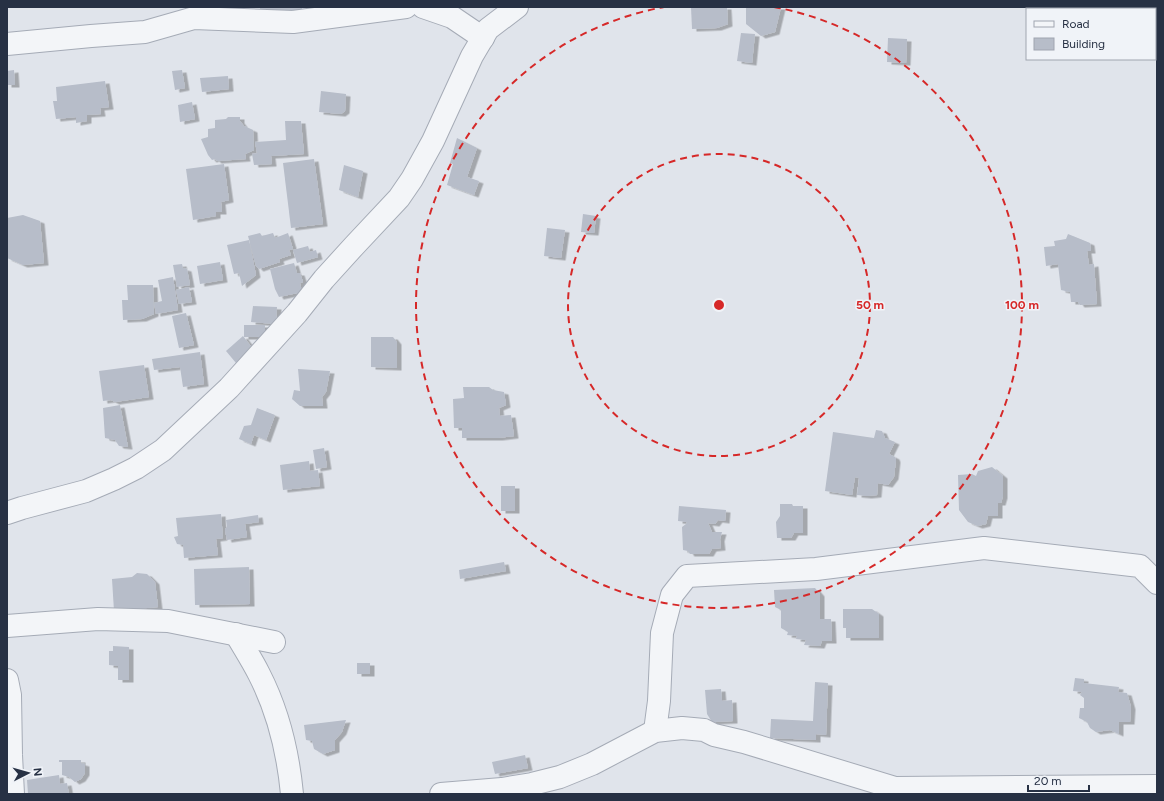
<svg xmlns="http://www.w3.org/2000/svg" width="1164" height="801" font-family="Figtree,sans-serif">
<defs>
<filter id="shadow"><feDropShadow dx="4.5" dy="2.5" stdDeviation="0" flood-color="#0004"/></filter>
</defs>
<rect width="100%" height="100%" fill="#e0e4eb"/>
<!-- building -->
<g fill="#b7bdc9" filter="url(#shadow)">
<polygon points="260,7 302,7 302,13 269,12 268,10 260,10"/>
<polygon points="691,7 727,7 728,24 717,28 692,29"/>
<polygon points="746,7 781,7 775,32 761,36 746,24"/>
<polygon points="741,33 755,34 752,63 737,61"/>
<polygon points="888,38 907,39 906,63 887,62"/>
<polygon points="14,70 15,85 7,85 7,71"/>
<polygon points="182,70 185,88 175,90 172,71"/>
<polygon points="228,76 229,89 202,92 200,78"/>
<polygon points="105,81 109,107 100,108 101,114 87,115 87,121 76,123 76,117 56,119 53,101 57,101 56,87"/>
<polygon points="321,91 346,94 345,111 341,114 319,112"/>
<polygon points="192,102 195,119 180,122 178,105"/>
<polygon points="228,117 240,117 240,121 244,126 253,130 254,150 245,154 246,159 217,161 215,159 212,160 208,155 201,139 208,137 208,129 215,128 215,120 226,119"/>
<polygon points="285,121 301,121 304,154 271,156 272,164 254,165 252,154 257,153 255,142 286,140"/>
<polygon points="457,138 477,148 467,177 479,181 474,195 447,185 453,164 450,163"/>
<polygon points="314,159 323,224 291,228 283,163"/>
<polygon points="224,164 229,200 221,202 222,212 216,212 216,216 193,220 186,169"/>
<polygon points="344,165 363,171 358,197 339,190"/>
<polygon points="583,214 596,216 594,233 581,232"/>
<polygon points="23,215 40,221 44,263 23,265 7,258 7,218"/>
<polygon points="547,228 565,230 561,258 544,256"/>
<polygon points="260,233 262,236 273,233 275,238 288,233 293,249 289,250 291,255 279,259 280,262 259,269 256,266 248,236"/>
<polygon points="1068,234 1090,243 1091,251 1087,251 1089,265 1094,264 1097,304 1080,305 1078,302 1071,302 1070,292 1061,290 1058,264 1046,266 1044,247 1055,246 1054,241 1066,239"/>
<polygon points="249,240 256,275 242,286 239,273 234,274 227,245"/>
<polygon points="308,246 310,252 316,250 318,257 297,263 293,250"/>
<polygon points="220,262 223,280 200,284 197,266"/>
<polygon points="294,263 297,273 300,273 303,282 300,283 302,292 279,297 275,289 270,269"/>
<polygon points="182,264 183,268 187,269 190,285 177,287 173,265"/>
<polygon points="173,277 178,310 156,314 154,303 162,301 158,280"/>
<polygon points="127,285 153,285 154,314 142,319 123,320 122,300 128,300"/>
<polygon points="189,287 192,302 179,304 176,290"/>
<polygon points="253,306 277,307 276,324 251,322"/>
<polygon points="186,313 194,345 179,348 172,316"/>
<rect x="244" y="325" width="21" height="12"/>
<polygon points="243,336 253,349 236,363 226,351"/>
<polygon points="371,337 393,337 397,342 397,368 371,367"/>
<polygon points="200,352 204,384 183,387 180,367 154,370 152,359"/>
<polygon points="144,365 149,397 115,402 111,400 103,401 99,371"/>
<polygon points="298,369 330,371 326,392 322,397 323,406 300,406 292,399 294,390 300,391"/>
<polygon points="463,387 489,387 493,390 504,392 506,405 499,408 500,416 511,415 514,436 498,438 462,438 462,428 454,428 453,399 464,398"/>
<polygon points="120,405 128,447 119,446 115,440 105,438 103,408"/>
<polygon points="257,408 275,415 266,440 254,435 251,444 239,439 244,426 251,425"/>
<polygon points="876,430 882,431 885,438 895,442 889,454 895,457 896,460 894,477 888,485 878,483 877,495 867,496 857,495 859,478 855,477 852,495 825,491 833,432 874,438"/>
<polygon points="324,448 327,467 316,469 313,450"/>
<polygon points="309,461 310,471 318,470 320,486 283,490 280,465"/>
<polygon points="992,467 1003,476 1003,496 1001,503 998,503 998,516 988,516 986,524 978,526 968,522 959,510 958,475 972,474 976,476 978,471"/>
<rect x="501" y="486" width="14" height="25"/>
<polygon points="780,504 792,504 793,506 803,506 803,533 794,533 791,538 777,538 776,522 780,516"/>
<polygon points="679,506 726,510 725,521 718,520 715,524 708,523 712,532 722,532 720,539 721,548 712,549 709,554 690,554 688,551 683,550 682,527 686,524 687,522 678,521"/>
<polygon points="221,514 223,538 216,539 218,555 184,558 183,545 177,544 174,537 178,536 176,518"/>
<polygon points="258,515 259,522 245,524 247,537 227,540 225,530 227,526 226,520"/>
<polygon points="504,562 506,571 460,579 459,570"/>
<polygon points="249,567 250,604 195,605 194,569"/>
<polygon points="137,573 147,574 155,582 158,607 114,611 112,579 132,577"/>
<polygon points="815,588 820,594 820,619 831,619 832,641 822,641 820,646 804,645 806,640 796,639 797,636 787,635 788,632 781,628 781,610 775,607 774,590"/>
<polygon points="843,609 872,609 879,614 879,638 846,638 846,628 843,628"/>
<polygon points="113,646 129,647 129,680 118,680 118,666 109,665 109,651 113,651"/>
<rect x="357" y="663" width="13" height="11"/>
<polygon points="1075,678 1084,679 1084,683 1119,687 1118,692 1127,693 1131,707 1130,722 1119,722 1119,734 1110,730 1096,732 1090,728 1087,722 1079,718 1080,708 1084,708 1084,698 1080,695 1082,692 1073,691"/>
<polygon points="815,682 828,683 826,735 816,734 816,740 770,738 771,719 813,721"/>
<polygon points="721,689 722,701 732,700 733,721 712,722 707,714 705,690"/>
<polygon points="346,720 342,732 335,740 335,750 323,754 314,749 312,741 306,740 304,725"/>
<polygon points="525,755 528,768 495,774 492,762"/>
<polygon points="59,760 81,760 81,763 85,764 85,773 81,779 75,782 69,777 62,775 62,762 59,762"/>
<polygon points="59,775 60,784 67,783 69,794 28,794 27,780"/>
</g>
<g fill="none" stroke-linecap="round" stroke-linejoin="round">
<defs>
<g id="minor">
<polyline points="423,7 452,17 483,38"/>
<polyline points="7,44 91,36 145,32 194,18 293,22 406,7"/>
<polyline points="7,513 22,508 86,491 114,479 136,468 163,450 229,388 297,313 324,279 354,246 399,198 412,179 433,141 472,56 488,29 517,7"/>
<polyline points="7,626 98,619 168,621 274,642"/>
<path d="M236,634C244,648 252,660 259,674C278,711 288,752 292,794"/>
<polyline points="7,680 10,695 11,755 13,794"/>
<polyline points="655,731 659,701 662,633 672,595 687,576 816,569 984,548 1140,566 1157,583"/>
<polyline points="441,794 502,789 532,784 560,777 592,764 655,731 682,728 704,730 714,735 744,742 895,788 1157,786"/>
</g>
</defs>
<!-- minor casing -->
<use href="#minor" stroke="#a5abb6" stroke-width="24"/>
<!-- minor -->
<use href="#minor" stroke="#f3f5f8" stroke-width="22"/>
</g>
<!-- distance rings -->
<g fill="none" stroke="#d62828" stroke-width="2" stroke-dasharray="7 5">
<circle cx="719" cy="305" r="151"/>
<path d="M774 7A303 303 0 1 1 664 7"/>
</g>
<circle cx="719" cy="305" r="6" fill="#d62828" stroke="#f0f3f8" stroke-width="2"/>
<g font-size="12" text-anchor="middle" font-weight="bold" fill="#d62828" stroke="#f0f3f8" stroke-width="3" stroke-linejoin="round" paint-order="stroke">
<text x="870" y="309">50 m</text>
<text x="1022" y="309">100 m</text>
</g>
<!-- border -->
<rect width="1164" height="801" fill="none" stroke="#273144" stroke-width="16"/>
<!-- legend -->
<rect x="1026" y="8" width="130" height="52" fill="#f0f3f8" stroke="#a0a5b0"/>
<rect x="1034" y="21" width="20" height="6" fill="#f3f5f8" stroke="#a0a5b0"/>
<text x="1062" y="28" font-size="12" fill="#273144">Road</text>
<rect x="1034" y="38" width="20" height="12" fill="#b7bdc9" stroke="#a0a5b0"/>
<text x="1062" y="48" font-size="12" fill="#273144">Building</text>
<!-- north arrow -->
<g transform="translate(28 773) rotate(84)" stroke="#f0f3f8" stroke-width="3" paint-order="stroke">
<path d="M0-3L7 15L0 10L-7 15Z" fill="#273144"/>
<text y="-6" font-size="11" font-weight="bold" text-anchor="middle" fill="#273144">N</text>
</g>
<!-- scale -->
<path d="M1028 785v6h61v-6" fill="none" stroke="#273144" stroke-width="2"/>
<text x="1034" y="785" font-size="12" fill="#273144" stroke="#f0f3f8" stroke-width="3" paint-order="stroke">20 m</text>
</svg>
